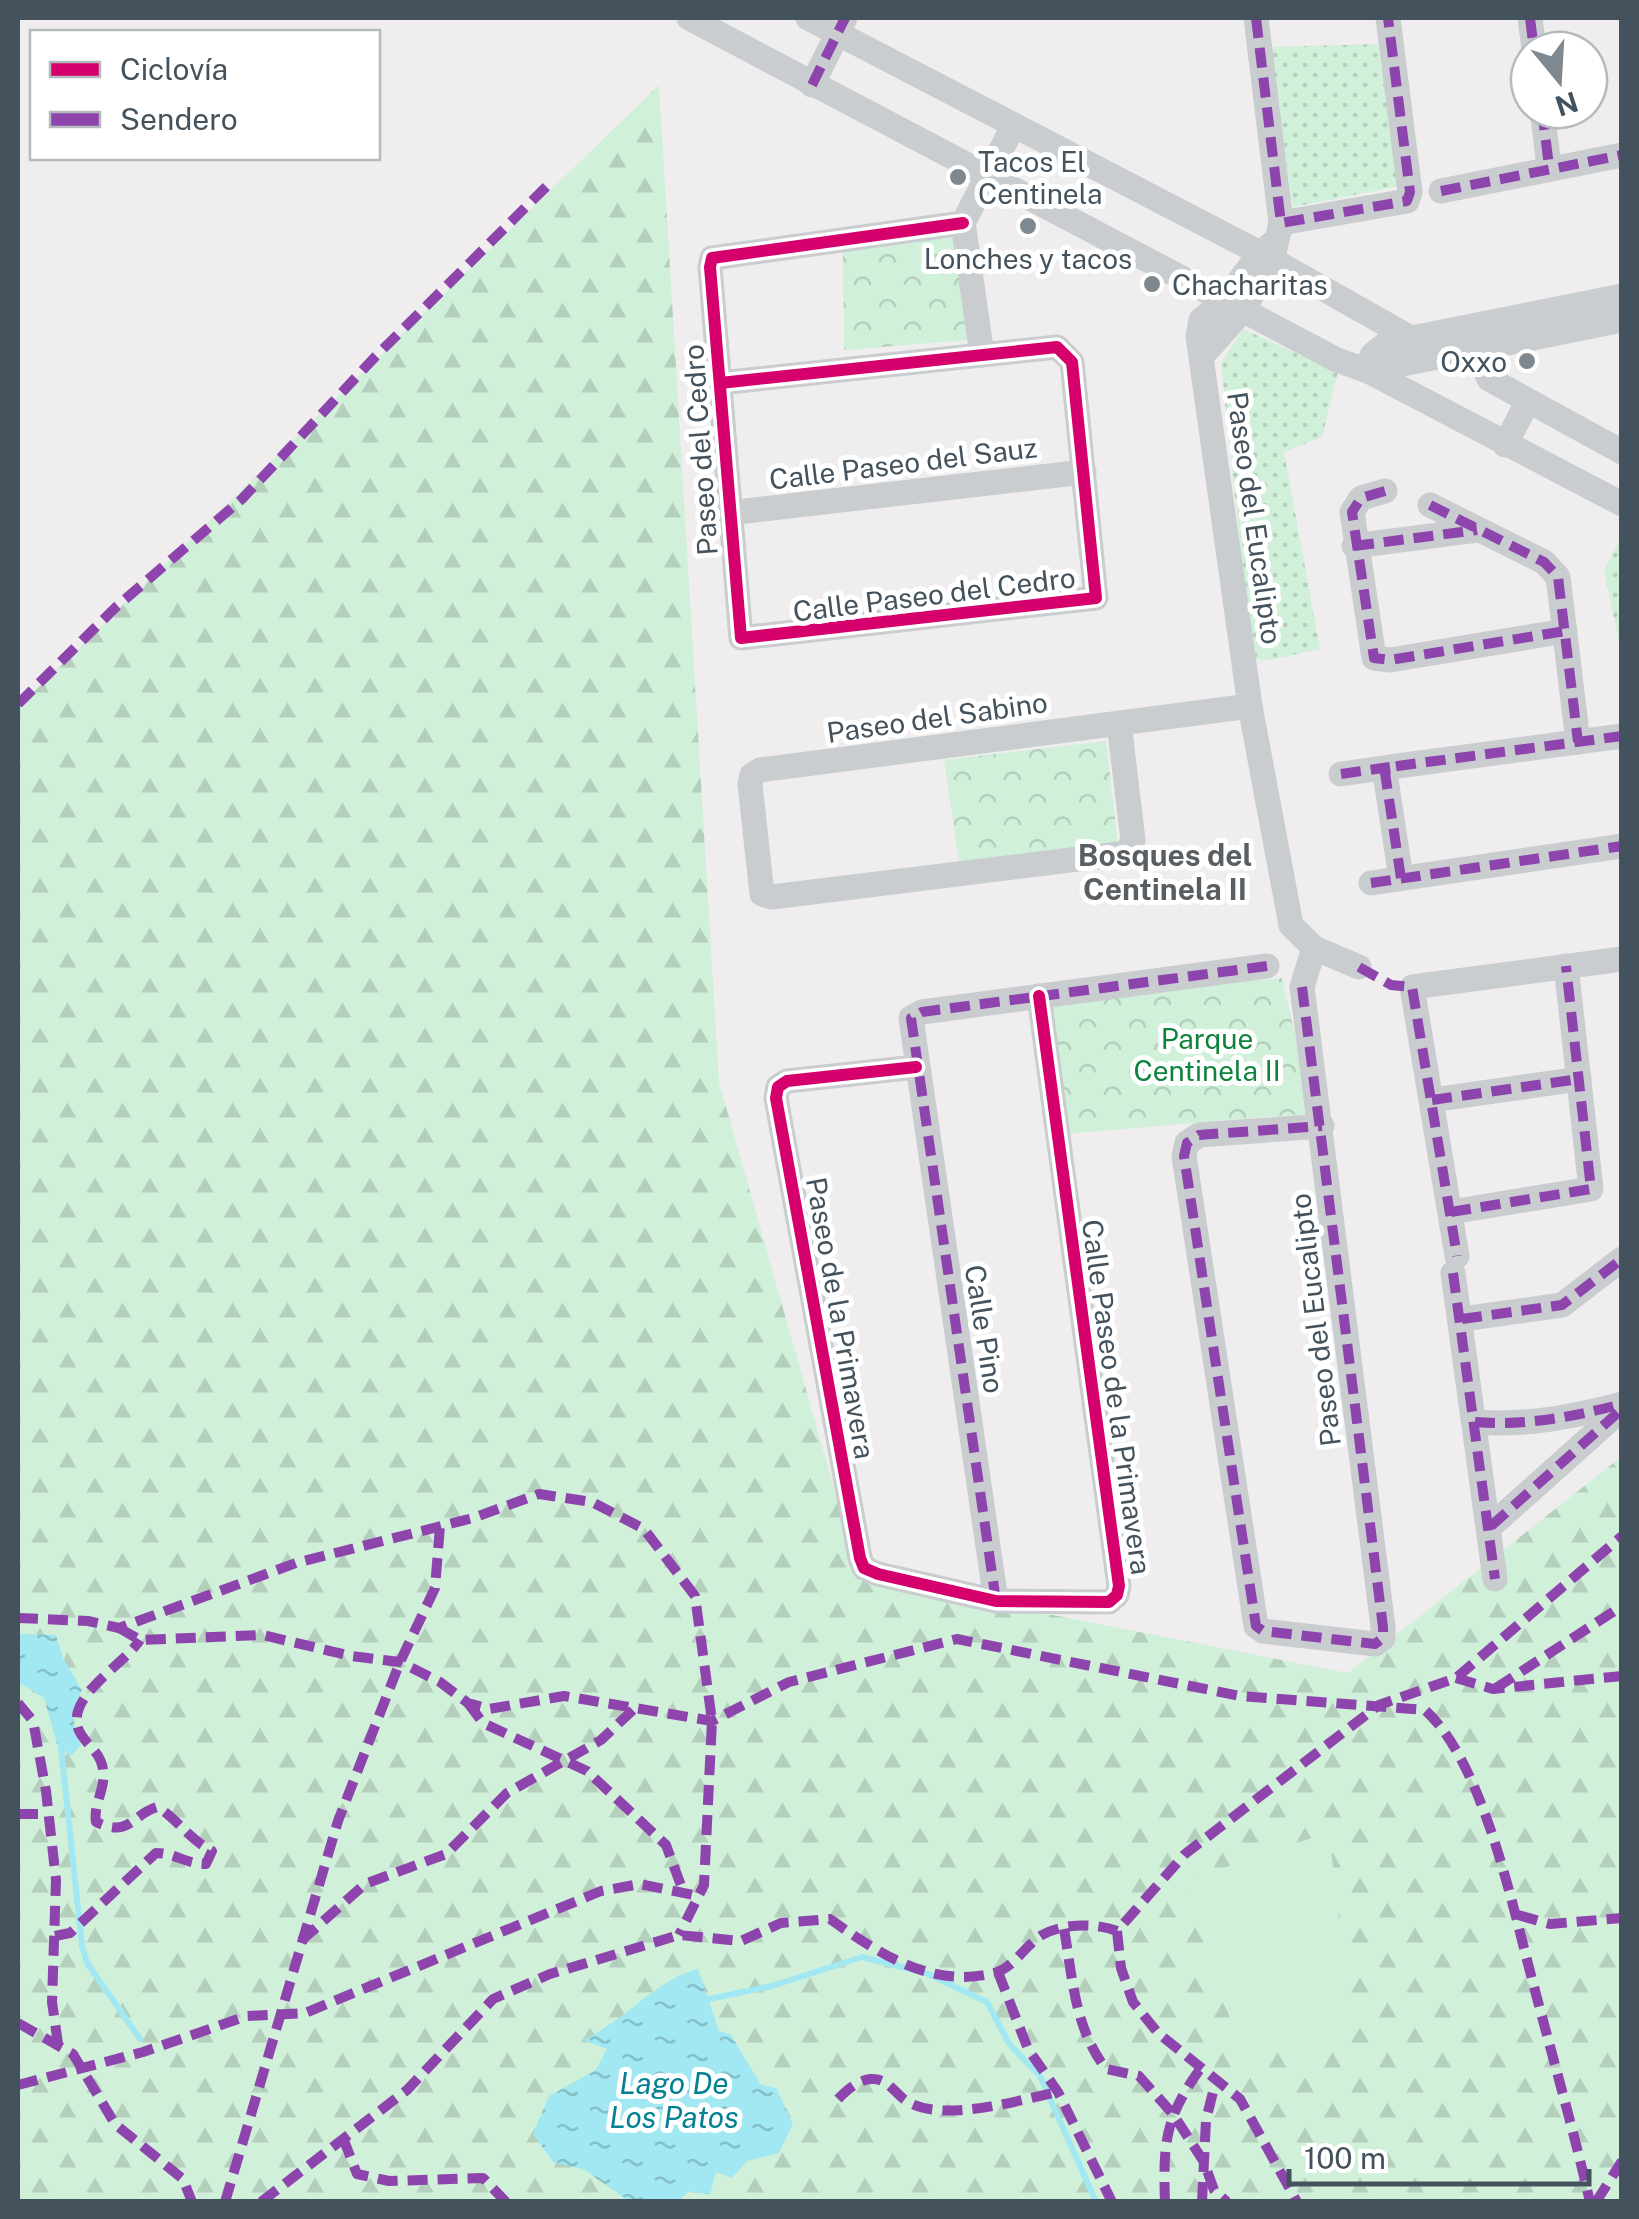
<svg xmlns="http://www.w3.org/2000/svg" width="1639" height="2219" font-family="'Public Sans',sans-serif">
<defs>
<pattern id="grass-dots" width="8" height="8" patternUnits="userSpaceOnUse" patternTransform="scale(2.5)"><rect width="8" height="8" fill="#d0f0d9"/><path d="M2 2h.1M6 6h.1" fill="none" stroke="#b4d0bd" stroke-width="1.8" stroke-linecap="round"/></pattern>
<pattern id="forest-firs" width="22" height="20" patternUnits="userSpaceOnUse" patternTransform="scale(2.5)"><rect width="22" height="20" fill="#d0f0d9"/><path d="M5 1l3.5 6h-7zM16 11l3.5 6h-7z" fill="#b4d0bd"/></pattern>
<pattern id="park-crowns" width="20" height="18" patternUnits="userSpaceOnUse" patternTransform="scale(2.5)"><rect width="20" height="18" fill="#d0f0d9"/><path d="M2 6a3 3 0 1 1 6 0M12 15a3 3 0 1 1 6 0" fill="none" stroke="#b4d0bd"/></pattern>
<pattern id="water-ripples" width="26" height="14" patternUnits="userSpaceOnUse" patternTransform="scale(2.5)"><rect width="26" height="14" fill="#a1e8f2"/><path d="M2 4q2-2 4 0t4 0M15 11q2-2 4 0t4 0" fill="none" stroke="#85bfc7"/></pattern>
</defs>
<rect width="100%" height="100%" fill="#efedee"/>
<!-- grass -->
<g fill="url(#grass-dots)">
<polygon points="1378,44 1399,186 1293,207 1268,47"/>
<polygon points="1243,329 1338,372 1322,437 1284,452 1320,649 1270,660 1252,659 1221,363"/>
<polygon points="1621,538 1621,650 1604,571"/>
</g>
<!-- forest -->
<polygon fill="url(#forest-firs)" points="659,85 719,1082 859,1577 1348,1673 1621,1457 1621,2201 18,2202 18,707"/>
<!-- park -->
<g fill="url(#park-crowns)">
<polygon points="956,237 967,340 844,350 843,251"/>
<polygon points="1106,741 1118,843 959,862 944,760"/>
<polygon points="1282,978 1313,1113 1065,1134 1047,1003"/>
</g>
<!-- garden -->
<polygon fill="#d0f0d9" points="1329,1832 1343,1954 1345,2041 1241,2050 1183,1882"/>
<!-- water -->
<g fill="url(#water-ripples)">
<path d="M18,1634L56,1635L63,1658L82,1690C73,1707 71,1728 81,1745L71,1756L57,1744L44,1698L18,1682Z"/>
<path d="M698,1969L719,2031L731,2035L761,2085L776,2088L793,2124L779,2153L747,2161L732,2178L716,2172L710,2195L690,2191L678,2201H629L583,2169L554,2163L533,2134L549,2096L596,2070L607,2049L583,2040C625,2021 658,1978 698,1969Z"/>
</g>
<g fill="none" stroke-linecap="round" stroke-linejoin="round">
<!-- stream -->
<g stroke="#a1e8f2" stroke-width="6">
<polyline points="61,1747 82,1946 87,1963 140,2039"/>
<polyline points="709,1999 772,1986 862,1957 926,1973 987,2002 1010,2045 1040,2076 1096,2202"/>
</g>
<!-- minor -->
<g stroke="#c9cdcf" stroke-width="25">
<polyline points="689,18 1337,360 1368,371 1622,504"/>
<polyline points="808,18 1260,253 1409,337"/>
<polyline points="1530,18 1534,50"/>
<polyline points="812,85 845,18"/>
<polyline points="1542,110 1549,166"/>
<polyline points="1441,191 1622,155"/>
<polyline points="1281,223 1407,201 1410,192 1388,18"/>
<polyline points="1273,243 1260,253 1226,299 1201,320 1198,336 1250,706 1291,925"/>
<polyline points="1475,348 1489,379 1622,452"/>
<polyline points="982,355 963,223 1014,125"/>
<polyline points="1203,355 1243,310 1272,261 1281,223 1256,18"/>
<polyline points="1368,371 1372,355 1387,343 1622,296"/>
<polyline points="1368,371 1622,320"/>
<polyline points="720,383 1057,347 1072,362 1096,598 741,638 710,267 712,258 963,223"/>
<polyline points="1505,445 1528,401"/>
<polyline points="1385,491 1361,498 1352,512 1374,658 1390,660 1565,631"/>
<polyline points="1430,505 1544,562 1558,577 1578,742"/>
<polyline points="728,513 1084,472"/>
<polyline points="1354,546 1477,530"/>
<polyline points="1119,723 1133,840 1127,853 772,897 762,894 750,784 752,775 760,770 1250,706"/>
<polyline points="1341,774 1390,767"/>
<polyline points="1401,878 1385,773 1390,767 1622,736"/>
<polyline points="1371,883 1622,846"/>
<polyline points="1291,925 1314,948 1302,987"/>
<polyline points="1314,948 1359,967"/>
<polyline points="1302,987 1383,1627 1383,1638 1375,1644 1263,1631 1256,1626 1184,1156 1187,1143 1199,1135 1322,1126"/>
<polyline points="916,1067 787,1081 778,1087 776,1098 860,1558 864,1568 878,1574 996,1601 1109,1602 1117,1595 1119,1586 1039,996"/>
<polyline points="1432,1100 1579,1079"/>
<polyline points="1451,1212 1591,1189 1566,966"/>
<polyline points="1457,1256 1412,987 1622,959"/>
<polyline points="1453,1273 1495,1579"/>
<polyline points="1462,1319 1562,1305 1622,1259"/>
<path d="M1475,1422C1526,1426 1572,1417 1622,1404"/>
<polyline points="1491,1526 1622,1409"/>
<polyline points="996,1601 911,1018 922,1012 1267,966"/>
</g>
<!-- quiet -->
<g stroke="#8e44ad" stroke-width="10" stroke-dasharray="20 10" stroke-linecap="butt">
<polyline points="1256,18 1281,223 1407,201 1410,192 1388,18"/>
<polyline points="1530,18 1534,50"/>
<polyline points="812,85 845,18"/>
<polyline points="1542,110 1549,166"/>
<polyline points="1441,191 1622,155"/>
<polyline points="1385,491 1361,498 1352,512 1374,658 1390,660 1565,631"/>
<polyline points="1430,505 1544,562 1558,577 1578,742"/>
<polyline points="1354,546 1477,530"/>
<polyline points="18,704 116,607 242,499 375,357 552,181"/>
<polyline points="1341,774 1390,767"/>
<polyline points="1401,878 1385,773 1390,767 1622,736"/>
<polyline points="1371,883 1622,846"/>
<polyline points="1359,967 1391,985 1412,987 1457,1256"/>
<polyline points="1302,987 1383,1627 1383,1638 1375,1644 1263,1631 1256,1626 1184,1156 1187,1143 1199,1135 1322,1126"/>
<polyline points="1432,1100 1579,1079"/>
<polyline points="1451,1212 1591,1189 1566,966"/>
<polyline points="1453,1273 1495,1579"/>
<polyline points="1462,1319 1562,1305 1622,1259"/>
<path d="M1475,1422C1526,1426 1572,1417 1622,1404"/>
<polyline points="1491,1526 1622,1409"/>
<polyline points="996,1601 911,1018 922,1012 1267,966"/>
<polyline points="18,1618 88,1621 119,1628 296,1563 473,1518 539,1494 592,1502 644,1529 695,1596 712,1721 704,1885 679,1935"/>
<path d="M119,1628L140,1640L263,1635L351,1656L400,1662L440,1682L468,1703L489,1709L564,1696L712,1721L789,1682L957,1639L1240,1696L1425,1710C1479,1759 1508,1886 1526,1956C1547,2038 1571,2119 1590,2202"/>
<polyline points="1456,1678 1493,1689 1622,1676"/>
<polyline points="1496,1688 1622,1606"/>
<polyline points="18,1703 33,1721 46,1791 56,1880 52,2002 58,2044"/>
<polyline points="468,1703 483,1723 587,1771 666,1845 683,1891"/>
<polyline points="18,1814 47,1814"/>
<polyline points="1518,1915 1550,1924 1622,1918"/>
<path d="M1064,1929C1073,1979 1074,2027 1106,2069L1139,2076L1173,2114L1204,2162L1214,2190L1227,2202"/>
<polyline points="1117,1931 1121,1968 1133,2002 1158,2033 1240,2099 1297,2202"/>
<path d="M55,1936L70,1933L156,1853C175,1853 186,1864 206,1864L212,1851C187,1838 176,1817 157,1807C131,1815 130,1838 96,1822C93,1804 106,1789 103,1770C101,1749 80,1743 77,1724C72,1693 124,1664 140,1640"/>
<polyline points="301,1941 365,1884 446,1854 507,1793 601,1740 635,1708"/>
<polyline points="998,1972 1028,2049 1058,2092 1112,2202"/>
<polyline points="18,2023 73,2054 115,2124 183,2179 192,2202"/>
<polyline points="18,2085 143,2052 247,2016 305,2013 601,1891 640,1884 699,1896"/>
<path d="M838,2099C847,2090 858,2080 871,2079C890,2078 895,2096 910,2103C947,2122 1019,2100 1058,2092"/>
<polyline points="343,2138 357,2174 389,2181 483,2178 506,2202"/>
<polyline points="225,2202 338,1821 400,1662 435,1588 440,1526"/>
<path d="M261,2202L407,2090L493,1999L550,1974L679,1935L741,1941L781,1923L830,1919C878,1953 932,1989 994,1973C1014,1968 1025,1945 1042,1935C1063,1923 1097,1923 1117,1931L1185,1854L1379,1705L1456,1678L1622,1536"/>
<path d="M1165,2202C1163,2142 1165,2118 1200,2069"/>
<polyline points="1202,2202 1206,2120 1216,2080"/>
<polyline points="1596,2202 1622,2161"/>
</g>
<defs>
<g id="cycleway">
<polyline points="720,383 1057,347 1072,362 1096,598 741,638 710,267 712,258 963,223"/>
<polyline points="916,1067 787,1081 778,1087 776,1098 860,1558 864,1568 878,1574 996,1601 1109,1602 1117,1595 1119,1586 1039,996"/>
</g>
</defs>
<!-- cycleway casing -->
<use href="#cycleway" stroke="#fff" stroke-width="19"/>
<!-- cycleway -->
<use href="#cycleway" stroke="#d6006c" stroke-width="12"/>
</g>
<!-- markers -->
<g fill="#7f888f" stroke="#fff" stroke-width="4">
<circle cx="958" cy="177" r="10"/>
<circle cx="1028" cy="226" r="10"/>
<circle cx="1152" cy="284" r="10"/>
<circle cx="1527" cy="361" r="10"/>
</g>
<g text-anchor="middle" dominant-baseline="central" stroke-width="10" stroke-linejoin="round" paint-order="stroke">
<!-- poi labels -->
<g font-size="28" fill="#43525c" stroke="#fff" text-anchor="start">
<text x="978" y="161">Tacos El<tspan x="978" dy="32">Centinela</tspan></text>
<text x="1028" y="258" text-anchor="middle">Lonches y tacos</text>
<text x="1172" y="284">Chacharitas</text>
<text x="1507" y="361" text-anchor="end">Oxxo</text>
</g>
<!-- street labels -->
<g font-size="28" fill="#43525c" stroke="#fff">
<text transform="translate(700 450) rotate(-94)">Paseo del Cedro</text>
<text transform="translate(903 463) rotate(-7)">Calle Paseo del Sauz</text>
<text transform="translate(1255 518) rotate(82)">Paseo del Eucalipto</text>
<text transform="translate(934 594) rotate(-7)">Calle Paseo del Cedro</text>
<text transform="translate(937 717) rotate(-8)">Paseo del Sabino</text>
<text transform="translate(841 1318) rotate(80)">Paseo de la Primavera</text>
<text transform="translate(1315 1320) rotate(-97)">Paseo del Eucalipto</text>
<text transform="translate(985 1329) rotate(81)">Calle Pino</text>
<text transform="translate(1117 1397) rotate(82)">Calle Paseo de la Primavera</text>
</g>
<!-- park labels -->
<g font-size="28" fill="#0e833e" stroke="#fff">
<text x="1207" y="1038">Parque<tspan x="1207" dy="32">Centinela II</tspan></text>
</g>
<!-- neighbourhood labels -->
<g font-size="30" font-weight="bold" fill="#595e62" stroke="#fff">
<text x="1165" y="855">Bosques del<tspan x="1165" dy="34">Centinela II</tspan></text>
</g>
<!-- water labels -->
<g font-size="30" font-style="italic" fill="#038192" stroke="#fff">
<text x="674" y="2083">Lago De<tspan x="674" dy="34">Los Patos</tspan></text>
</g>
</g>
<!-- border -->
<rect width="1639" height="2219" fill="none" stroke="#43525c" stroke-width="40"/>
<!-- legend -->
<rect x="30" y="30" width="350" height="130" fill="#ffffff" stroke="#b4babe" stroke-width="2.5"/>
<rect x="50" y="62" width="50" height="15" fill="#d6006c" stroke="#b4babe" stroke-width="2.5"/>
<text x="120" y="80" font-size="30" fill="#43525c">Ciclovía</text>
<rect x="50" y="112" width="50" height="15" fill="#8e44ad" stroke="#b4babe" stroke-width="2.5"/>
<text x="120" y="130" font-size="30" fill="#43525c">Sendero</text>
<!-- north arrow -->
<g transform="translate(1559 80) rotate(162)"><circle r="48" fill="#ffffff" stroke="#b4babe" stroke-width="2.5"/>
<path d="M0-8L18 38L0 25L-18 38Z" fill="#7f888f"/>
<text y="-15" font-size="28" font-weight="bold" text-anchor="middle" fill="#43525c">N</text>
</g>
<!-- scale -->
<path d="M1289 2169v15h300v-15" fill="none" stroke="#43525c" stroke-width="5"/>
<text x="1304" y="2169" font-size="30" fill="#43525c" stroke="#ffffff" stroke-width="8" paint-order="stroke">100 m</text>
</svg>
